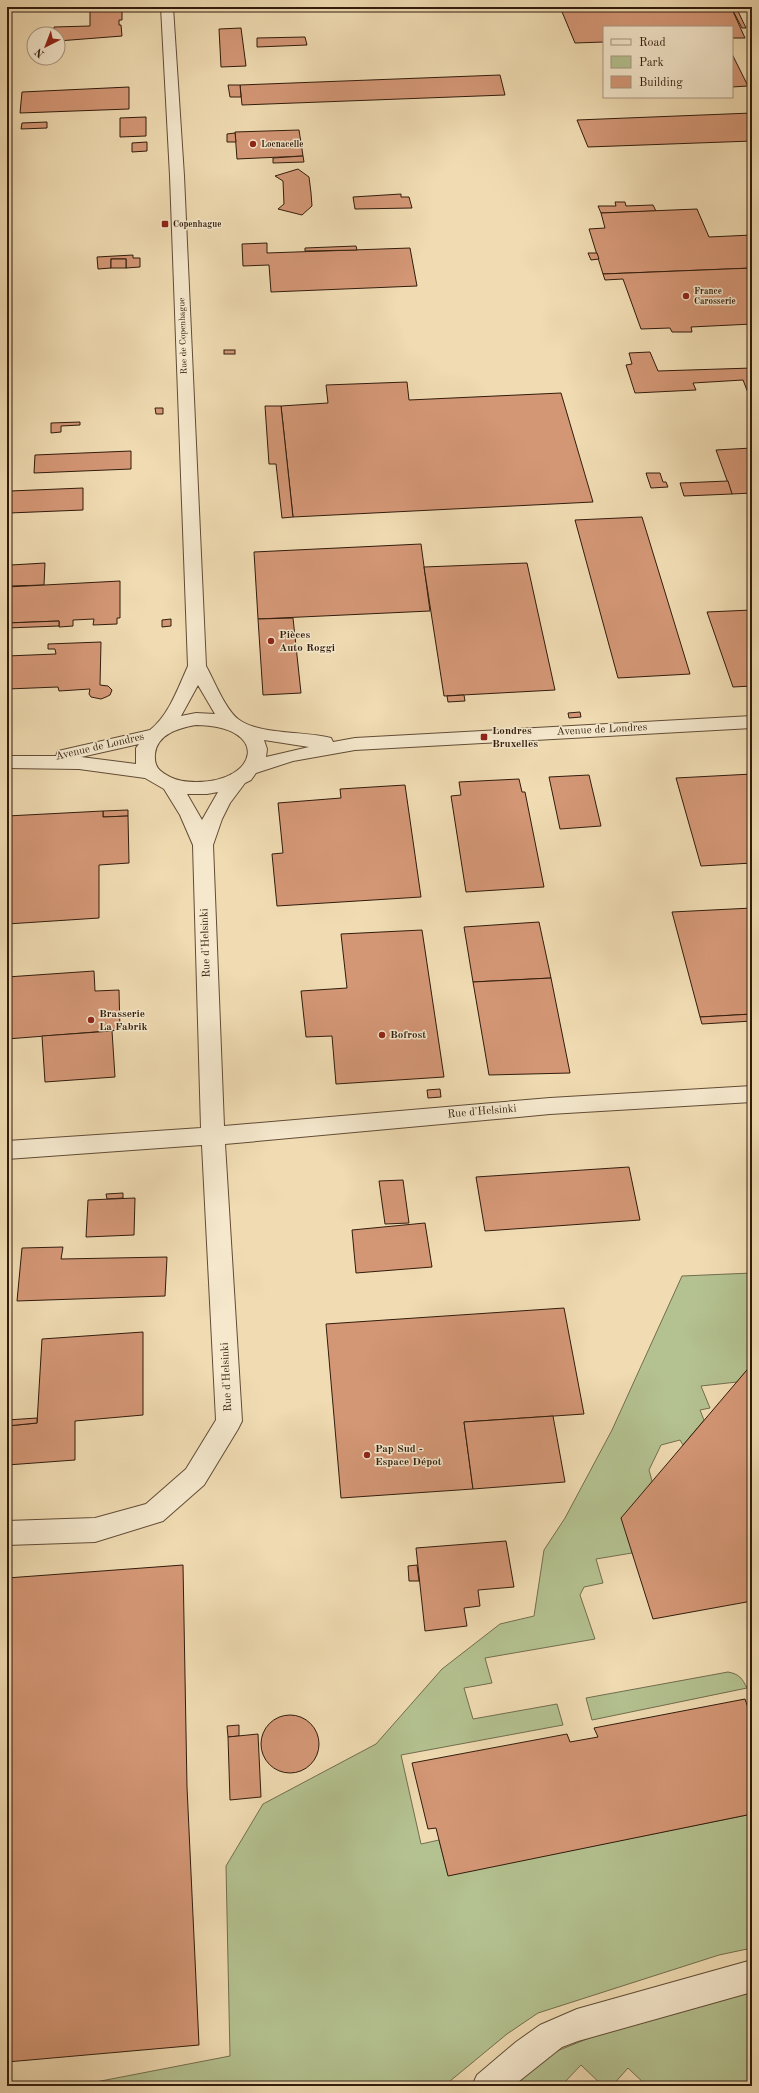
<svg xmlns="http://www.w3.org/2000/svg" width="759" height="2093" font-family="'Old Standard TT',serif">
<rect width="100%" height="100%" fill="#f0dbb2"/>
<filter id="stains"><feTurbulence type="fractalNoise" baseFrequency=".005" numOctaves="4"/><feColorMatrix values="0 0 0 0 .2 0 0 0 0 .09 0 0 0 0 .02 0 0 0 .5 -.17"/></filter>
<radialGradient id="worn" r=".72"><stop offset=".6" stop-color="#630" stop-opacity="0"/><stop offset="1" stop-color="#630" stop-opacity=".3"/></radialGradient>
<!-- green -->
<g fill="#b4c190" stroke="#726e4e">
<polygon points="752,1273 752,1364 737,1382 701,1386 710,1408 700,1410 704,1420 683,1445 680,1440 661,1445 649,1470 652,1481 632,1553 596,1559 603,1583 584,1587 580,1595 595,1639 485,1658 492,1683 464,1688 473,1719 557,1704 563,1725 401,1755 421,1844 439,1840 448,1875 752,1814 752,1948 719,1955 538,2013 507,2034 444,2086 75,2086 230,2056 226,1866 263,1804 376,1744 442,1669 500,1624 534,1616 544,1550 565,1518 612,1430 682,1276"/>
<path d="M728,1672C739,1674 742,1678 747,1688L592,1720L586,1698Z"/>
<polygon points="752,1991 752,2086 647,2086 628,2068 612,2086 603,2086 581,2065 561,2086 514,2086 552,2053 614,2028"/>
</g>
<!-- building -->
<g fill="#d49776" stroke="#311c0c">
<polygon points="90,7 122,7 122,20 119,20 119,25 121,25 122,36 58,41 58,34 51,34 54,34 54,27 90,26"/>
<polygon points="560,7 731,7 745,38 732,38 732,27 604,27 604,42 575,43"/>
<polygon points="731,7 736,7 746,28 742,28"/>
<polygon points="241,28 246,66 221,67 219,29"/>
<polygon points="305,37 307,45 257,47 257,38"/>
<polygon points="732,54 748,86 732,87"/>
<polygon points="500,75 505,95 242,105 240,85"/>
<polygon points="228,85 240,85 241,97 230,97"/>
<polygon points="129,87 129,109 20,113 22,92"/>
<polygon points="752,113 752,141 588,147 577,120"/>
<polygon points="146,117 146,136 120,137 120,118"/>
<polygon points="47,122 47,128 21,129 22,123"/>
<polygon points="299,130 303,156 237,159 235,132"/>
<polygon points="235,133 236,142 227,142 227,134"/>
<polygon points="147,142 147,151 132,152 132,143"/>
<polygon points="303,156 304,162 273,163 273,158"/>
<polygon points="298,169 309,177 311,193 312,206 302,215 278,209 284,204 283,181 275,176"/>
<polygon points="401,194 401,197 409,197 412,208 355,209 353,197"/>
<polygon points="615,202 625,202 626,206 653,205 656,211 601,213 598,206 616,206"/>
<polygon points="697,209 709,237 752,235 752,268 603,274 589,229 605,228 601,213"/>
<polygon points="267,243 267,253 410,248 417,286 271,292 269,265 243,266 242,244"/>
<polygon points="356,246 357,250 305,251 305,248"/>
<polygon points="588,253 597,253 599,259 591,260"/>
<polygon points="133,255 133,258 140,258 140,267 126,268 126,259 111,259 111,268 98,269 97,257"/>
<rect x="111" y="259" width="15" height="9"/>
<polygon points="752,268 752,324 691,327 692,332 672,332 670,328 641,329 623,279 605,280 603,274"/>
<rect x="224" y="350" width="11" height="4"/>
<polygon points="650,352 658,371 752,368 752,403 743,380 693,383 696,390 635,393 626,365 632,364 629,353"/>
<polygon points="407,382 409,400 561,393 593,502 293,517 281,406 328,403 326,385"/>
<polygon points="265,406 281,406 293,517 282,518 276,464 269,464"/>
<polygon points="155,408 163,408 163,414 156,414"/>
<polygon points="80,422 80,425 61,426 61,432 51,433 51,423"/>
<polygon points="752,448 752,493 732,494 716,450"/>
<polygon points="131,451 131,469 34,473 35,455"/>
<polygon points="646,473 660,473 663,482 666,482 668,487 651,488"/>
<polygon points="728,481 732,494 684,496 680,483"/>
<polygon points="83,488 83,510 9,513 10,491"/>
<polygon points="642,517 690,674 618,678 575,520"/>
<polygon points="421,544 430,611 258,619 254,552"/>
<polygon points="45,563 44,585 10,586 11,565"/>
<polygon points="527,563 555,690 444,696 424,567"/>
<polygon points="120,581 120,618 117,618 117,624 93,625 94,619 73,620 73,626 59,627 59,621 7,623 7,587"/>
<polygon points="752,610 752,686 733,687 707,612"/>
<polygon points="293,618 301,693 263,695 258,619"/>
<polygon points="171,619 171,626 162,627 162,620"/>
<polygon points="59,621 59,626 7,628 7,623"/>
<polygon points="101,642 100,685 108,686 112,690 110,695 106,697 101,699 91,697 89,694 90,689 59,691 58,687 7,689 7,656 56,654 55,649 48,649 48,644"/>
<polygon points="464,695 465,701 448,702 447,696"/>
<polygon points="580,712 581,717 569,718 568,713"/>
<polygon points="752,774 752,863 701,866 676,778"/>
<polygon points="589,775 601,826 560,829 549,777"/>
<polygon points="519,779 522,792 525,792 544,887 466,892 451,796 461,795 459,782"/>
<polygon points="405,785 421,897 277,906 272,854 283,853 278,803 341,798 340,789"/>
<polygon points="128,810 128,816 103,817 103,811"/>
<polygon points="103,811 103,817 128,816 129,863 99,865 99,918 7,924 7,816"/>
<polygon points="752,908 752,1014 700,1017 672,912"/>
<polygon points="539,922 551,978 473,982 464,927"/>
<polygon points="422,930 444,1077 336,1084 332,1036 306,1037 301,991 347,988 341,934"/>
<polygon points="94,971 95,991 119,990 120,1030 7,1039 7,977"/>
<polygon points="551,978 570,1073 489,1075 473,982"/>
<polygon points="752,1014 752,1021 702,1024 700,1017"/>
<polygon points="112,1031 115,1077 45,1082 42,1036"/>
<polygon points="440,1089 441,1097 428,1098 427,1090"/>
<polygon points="629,1167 640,1220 485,1231 476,1177"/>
<polygon points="403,1180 409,1223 385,1224 379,1181"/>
<polygon points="123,1193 123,1198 107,1199 106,1194"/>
<polygon points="135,1198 134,1235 86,1237 88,1200"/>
<polygon points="425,1223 432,1267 356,1273 352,1230"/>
<polygon points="63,1247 61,1259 167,1257 165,1296 17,1301 22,1248"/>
<polygon points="564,1308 584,1414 464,1422 473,1489 341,1498 326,1324"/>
<polygon points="143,1332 143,1415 75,1421 75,1460 7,1465 7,1426 37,1423 42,1339"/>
<polygon points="752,1364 752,1601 653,1619 621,1518"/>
<polygon points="553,1416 565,1482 473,1489 464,1422"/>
<polygon points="37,1418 37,1423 7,1426 7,1420"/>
<polygon points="506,1541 514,1587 478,1590 480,1606 464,1608 467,1626 425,1631 416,1548"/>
<polygon points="183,1565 187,1787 199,2045 7,2062 7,1578"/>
<polygon points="417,1565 419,1581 409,1581 408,1566"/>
<polygon points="745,1699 752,1719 752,1814 448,1876 436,1828 428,1829 412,1763 567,1734 570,1742 598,1737 594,1728"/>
<circle cx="290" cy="1744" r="29"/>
<polygon points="239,1725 239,1736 228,1737 227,1726"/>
<polygon points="258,1734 261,1797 230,1800 228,1737"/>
</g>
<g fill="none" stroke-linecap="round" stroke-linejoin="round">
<defs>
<g id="minor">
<path d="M161,7H173L184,176L206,666C214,680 225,709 238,719C258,735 305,731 331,738L333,742L355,738L752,716V728L355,750L293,761L256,773L251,780L245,783L230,803L222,819L213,845L224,1126L550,1098L752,1086V1102L550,1114L225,1144L242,1421L238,1429L204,1485L163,1521L95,1542L7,1545V1521L95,1518L146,1504L186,1469L216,1420L202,1145L7,1159V1141L201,1128L193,845L180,815L164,789L145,778L79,769L7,768V756H56L58,751L150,730C169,715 178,688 188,666L170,176ZM198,685L215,714L196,713L181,716ZM196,725C271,726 259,782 196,782C187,782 178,781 170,777C159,771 154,767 155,754C157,734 179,728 196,725ZM264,740L309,747L266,757L267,749ZM139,744L136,748V764L81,757ZM218,792L202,820L187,794H207Z"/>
<polygon points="752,1960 752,1992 578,2041 562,2047 513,2086 472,2086 477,2075 516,2042 540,2025 577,2009"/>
</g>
</defs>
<!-- minor casing -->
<use href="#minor" stroke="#614c36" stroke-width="2"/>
<!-- minor -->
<use href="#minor" fill="#f5e8cd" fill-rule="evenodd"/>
</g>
<!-- markers -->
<g fill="#8f2418" stroke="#f5e8cd" stroke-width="1.5">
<circle cx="253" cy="144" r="4"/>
<rect x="161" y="220" width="8" height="8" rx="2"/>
<circle cx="686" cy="296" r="4"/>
<circle cx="271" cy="641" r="4"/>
<rect x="480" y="733" width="8" height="8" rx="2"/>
<circle cx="91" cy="1020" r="4"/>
<circle cx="382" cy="1035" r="4"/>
<circle cx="367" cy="1455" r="4"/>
</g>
<g text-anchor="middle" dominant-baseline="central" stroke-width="3" stroke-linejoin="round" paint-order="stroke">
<!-- far-poi labels -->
<g font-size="9" font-weight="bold" fill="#311c0c" stroke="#f5e8cd" text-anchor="start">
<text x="261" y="144">Locnacelle</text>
<text x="173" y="224">Copenhague</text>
<text x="694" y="291">France<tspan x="694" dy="10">Carosserie</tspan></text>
</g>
<!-- far-street labels -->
<g font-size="9" fill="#311c0c" stroke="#f5e8cd">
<text transform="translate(183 336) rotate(-92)">Rue de Copenhague</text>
</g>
<!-- poi labels -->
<g font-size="11" font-weight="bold" fill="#311c0c" stroke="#f5e8cd" text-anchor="start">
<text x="279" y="635">Pièces<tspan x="279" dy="13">Auto Roggi</tspan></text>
<text x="492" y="731">Londres<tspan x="492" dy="13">Bruxelles</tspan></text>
<text x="99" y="1014">Brasserie<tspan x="99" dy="13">La Fabrik</tspan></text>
<text x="390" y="1035">Bofrost</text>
<text x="375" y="1449">Pap Sud -<tspan x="375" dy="13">Espace Dépot</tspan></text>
</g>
<!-- street labels -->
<g font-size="11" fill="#311c0c" stroke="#f5e8cd">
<text transform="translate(602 730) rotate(-3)">Avenue de Londres</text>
<text transform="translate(100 747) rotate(-13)">Avenue de Londres</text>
<text transform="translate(206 943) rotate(-92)">Rue d'Helsinki</text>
<text transform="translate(482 1112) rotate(-5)">Rue d'Helsinki</text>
<text transform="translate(227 1377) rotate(-93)">Rue d'Helsinki</text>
</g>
</g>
<!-- margin -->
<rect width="759" height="2093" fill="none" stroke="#f0dbb2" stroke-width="24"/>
<rect x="8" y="8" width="743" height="2077" fill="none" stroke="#311c0c" stroke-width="2"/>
<rect x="12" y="12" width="735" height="2069" fill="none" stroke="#311c0c"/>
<!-- legend -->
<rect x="603" y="26" width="130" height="72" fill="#f5e8cd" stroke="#a79680"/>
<rect x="611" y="39" width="20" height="6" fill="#f5e8cd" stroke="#a79680"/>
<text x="639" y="46" font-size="12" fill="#311c0c">Road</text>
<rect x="611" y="56" width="20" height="12" fill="#b4c190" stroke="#a79680"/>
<text x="639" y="66" font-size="12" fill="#311c0c">Park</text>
<rect x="611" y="76" width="20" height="12" fill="#d49776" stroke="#a79680"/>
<text x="639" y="86" font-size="12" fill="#311c0c">Building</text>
<!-- north arrow -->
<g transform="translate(46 46) rotate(222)"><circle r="19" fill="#f5e8cd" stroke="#a79680"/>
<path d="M0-3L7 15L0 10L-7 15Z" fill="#8f2418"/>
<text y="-6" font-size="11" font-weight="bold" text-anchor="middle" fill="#311c0c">N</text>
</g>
<rect width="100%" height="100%" filter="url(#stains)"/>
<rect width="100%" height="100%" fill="url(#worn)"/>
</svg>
